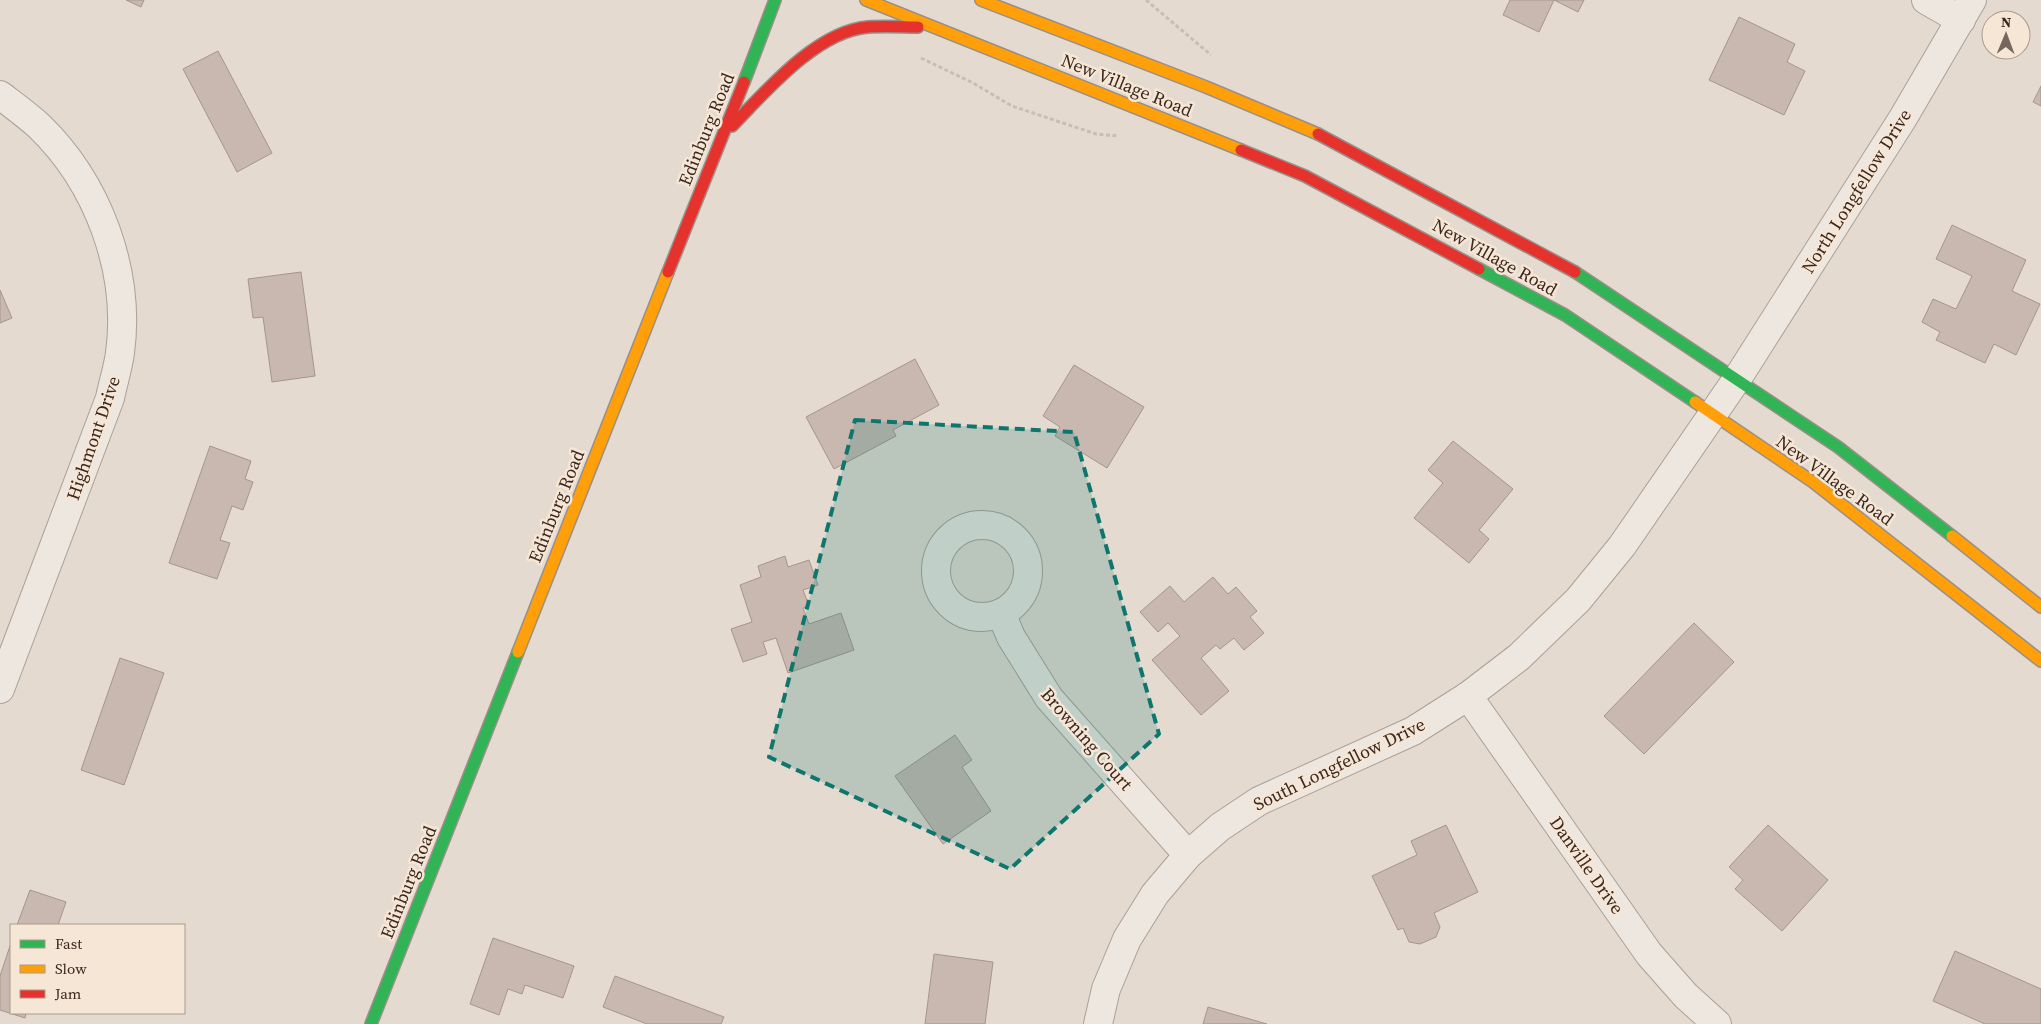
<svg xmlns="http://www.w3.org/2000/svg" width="2041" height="1024" font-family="'Source Serif 4',serif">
<rect width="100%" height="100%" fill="#e5dacf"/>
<!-- building -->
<g fill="#c9b8b0" stroke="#a5958e">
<polygon points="126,0 144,0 141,7"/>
<polygon points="1510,0 1584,0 1578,12 1554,0 1539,32 1503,15"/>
<polygon points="1739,17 1795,44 1787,62 1805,71 1784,115 1709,80"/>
<polygon points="218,51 272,153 237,172 183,69"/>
<polygon points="2041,86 2041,106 2033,102"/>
<polygon points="1952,225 2026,260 2012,291 2040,304 2016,355 1994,344 1985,363 1936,340 1940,332 1922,322 1933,299 1956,309 1972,276 1936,259"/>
<polygon points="301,272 315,376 272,382 263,317 253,318 248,279"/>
<polygon points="0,290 12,318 0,323"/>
<polygon points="915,359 939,405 893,430 896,436 834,469 806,417"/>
<polygon points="1074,365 1144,407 1107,468 1055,436 1060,427 1043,416"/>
<polygon points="1453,441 1513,489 1479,530 1489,539 1469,563 1414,518 1443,483 1428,470"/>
<polygon points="210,446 251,461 245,479 253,482 243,510 232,506 220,540 230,543 217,579 169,563"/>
<polygon points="785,556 788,567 809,560 818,585 803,590 809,606 803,608 809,624 841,613 854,650 788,673 776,638 763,642 767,654 743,662 731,629 752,622 740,585 761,577 758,566"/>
<polygon points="1213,577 1228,594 1236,587 1257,611 1250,617 1264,633 1244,650 1234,638 1220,649 1216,645 1201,658 1229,691 1201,715 1152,660 1180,636 1168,623 1158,632 1140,612 1170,586 1184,602"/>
<polygon points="1694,623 1734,662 1644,754 1604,716"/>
<polygon points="120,658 164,673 124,785 81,770"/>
<polygon points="955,735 972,760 962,767 991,811 943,844 895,776"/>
<polygon points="1446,825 1478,892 1434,913 1440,927 1436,937 1420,944 1409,942 1403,928 1398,930 1372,876 1417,855 1411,841"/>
<polygon points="1768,825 1828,880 1782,931 1735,889 1743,880 1729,867"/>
<polygon points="30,890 66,902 58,925 17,925"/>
<polygon points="493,938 574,966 563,998 525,985 522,994 508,989 499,1015 470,1004"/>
<polygon points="11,943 11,1013 26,1013 25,1018 0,1010 0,976"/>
<polygon points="1955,951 2041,989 2041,1024 1985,1024 1933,1001"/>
<polygon points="934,954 993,962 985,1024 925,1024"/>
<polygon points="615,976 724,1017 721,1024 647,1024 603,1007"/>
<polygon points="1208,1007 1267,1024 1203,1024"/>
</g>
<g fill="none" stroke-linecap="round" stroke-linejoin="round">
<defs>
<g id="street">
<polyline points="1926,0 1961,20"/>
<path d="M0,95C13,105 27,115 39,126C98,183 131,271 120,353C118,368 113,383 110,398L0,689"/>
<circle cx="982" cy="571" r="46"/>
<polyline points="1001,613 1011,637 1049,698 1188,855"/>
<polyline points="1468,696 1649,954 1686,996 1717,1024"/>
<polyline points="1098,1024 1106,989 1127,939 1155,894 1188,855 1220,827 1259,801 1413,731 1468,696 1519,657 1578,600 1622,546 1737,379 1903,118 1972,0"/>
</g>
<g id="fast">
<polyline points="744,82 775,0"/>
<polyline points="1479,269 1565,315 1695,402"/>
<polyline points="1575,272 1838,447 1952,536"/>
<polyline points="371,1024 518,652"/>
</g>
<g id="slow">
<polyline points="866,0 1241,150"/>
<polyline points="981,0 1206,87 1318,134"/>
<polyline points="1695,402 1813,482 2041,661"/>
<polyline points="1952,536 2041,607"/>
<polyline points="518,652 668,272"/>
</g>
<g id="jam">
<path d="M732,126C766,91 817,31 868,27C885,26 902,27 918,27"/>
<polyline points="1318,134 1575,272"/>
<polyline points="1241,150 1305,176 1479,269"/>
<polyline points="668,272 744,82"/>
</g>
</defs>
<!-- street casing -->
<use href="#street" stroke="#aba097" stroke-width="30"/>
<!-- fast casing -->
<use href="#fast" stroke="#9a8f88" stroke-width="14"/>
<!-- slow casing -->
<use href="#slow" stroke="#9a8f88" stroke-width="14"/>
<!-- jam casing -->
<use href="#jam" stroke="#9a8f88" stroke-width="14"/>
<!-- path -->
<g stroke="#c6beb7" stroke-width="3" stroke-dasharray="4 2.5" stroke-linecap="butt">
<polyline points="1146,0 1211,55"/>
<polyline points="921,58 973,83 1012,106 1096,134 1118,136"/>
</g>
<!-- street -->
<use href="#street" stroke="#ede7e0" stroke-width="28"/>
<!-- fast -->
<use href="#fast" stroke="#30b455" stroke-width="11"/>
<!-- slow -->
<use href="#slow" stroke="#ff9f0a" stroke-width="11"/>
<!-- jam -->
<use href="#jam" stroke="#e5322d" stroke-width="11"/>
</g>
<!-- marked area -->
<path fill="#0f766e" fill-opacity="0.2" stroke="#0f766e" stroke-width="4" stroke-dasharray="10 6" stroke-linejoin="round" d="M855,420L1074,432L1159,734L1010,869L769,757Z"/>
<g text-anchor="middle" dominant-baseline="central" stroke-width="5" stroke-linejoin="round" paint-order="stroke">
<!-- street labels -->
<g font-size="18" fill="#3a271f" stroke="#f6e6d5">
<text transform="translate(1127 85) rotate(22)">New Village Road</text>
<text transform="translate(706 129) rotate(-68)">Edinburg Road</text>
<text transform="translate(1856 191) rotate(-58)">North Longfellow Drive</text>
<text transform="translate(1495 257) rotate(29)">New Village Road</text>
<text transform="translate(93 438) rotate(-71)">Highmont Drive</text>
<text transform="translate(1835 480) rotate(36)">New Village Road</text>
<text transform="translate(556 506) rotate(-68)">Edinburg Road</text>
<text transform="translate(1087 739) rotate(49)">Browning Court</text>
<text transform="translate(1339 764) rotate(-26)">South Longfellow Drive</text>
<text transform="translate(1587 865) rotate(55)">Danville Drive</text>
<text transform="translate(408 882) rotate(-68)">Edinburg Road</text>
</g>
</g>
<!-- legend -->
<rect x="10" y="924" width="175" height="90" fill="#f6e6d5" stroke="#ab9a8c"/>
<rect x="20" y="940" width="25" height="8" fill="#30b455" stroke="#ab9a8c"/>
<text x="55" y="949" font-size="15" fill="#3a271f">Fast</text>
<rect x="20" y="965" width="25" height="8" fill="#ff9f0a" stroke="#ab9a8c"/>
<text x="55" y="974" font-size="15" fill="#3a271f">Slow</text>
<rect x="20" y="990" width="25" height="8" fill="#e5322d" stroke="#ab9a8c"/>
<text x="55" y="999" font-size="15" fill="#3a271f">Jam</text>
<!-- north arrow -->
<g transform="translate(2006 35) rotate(1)"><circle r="24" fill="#f6e6d5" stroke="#ab9a8c"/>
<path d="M0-4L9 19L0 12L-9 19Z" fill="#76665d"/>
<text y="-8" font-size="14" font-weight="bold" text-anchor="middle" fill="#3a271f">N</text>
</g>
</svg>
